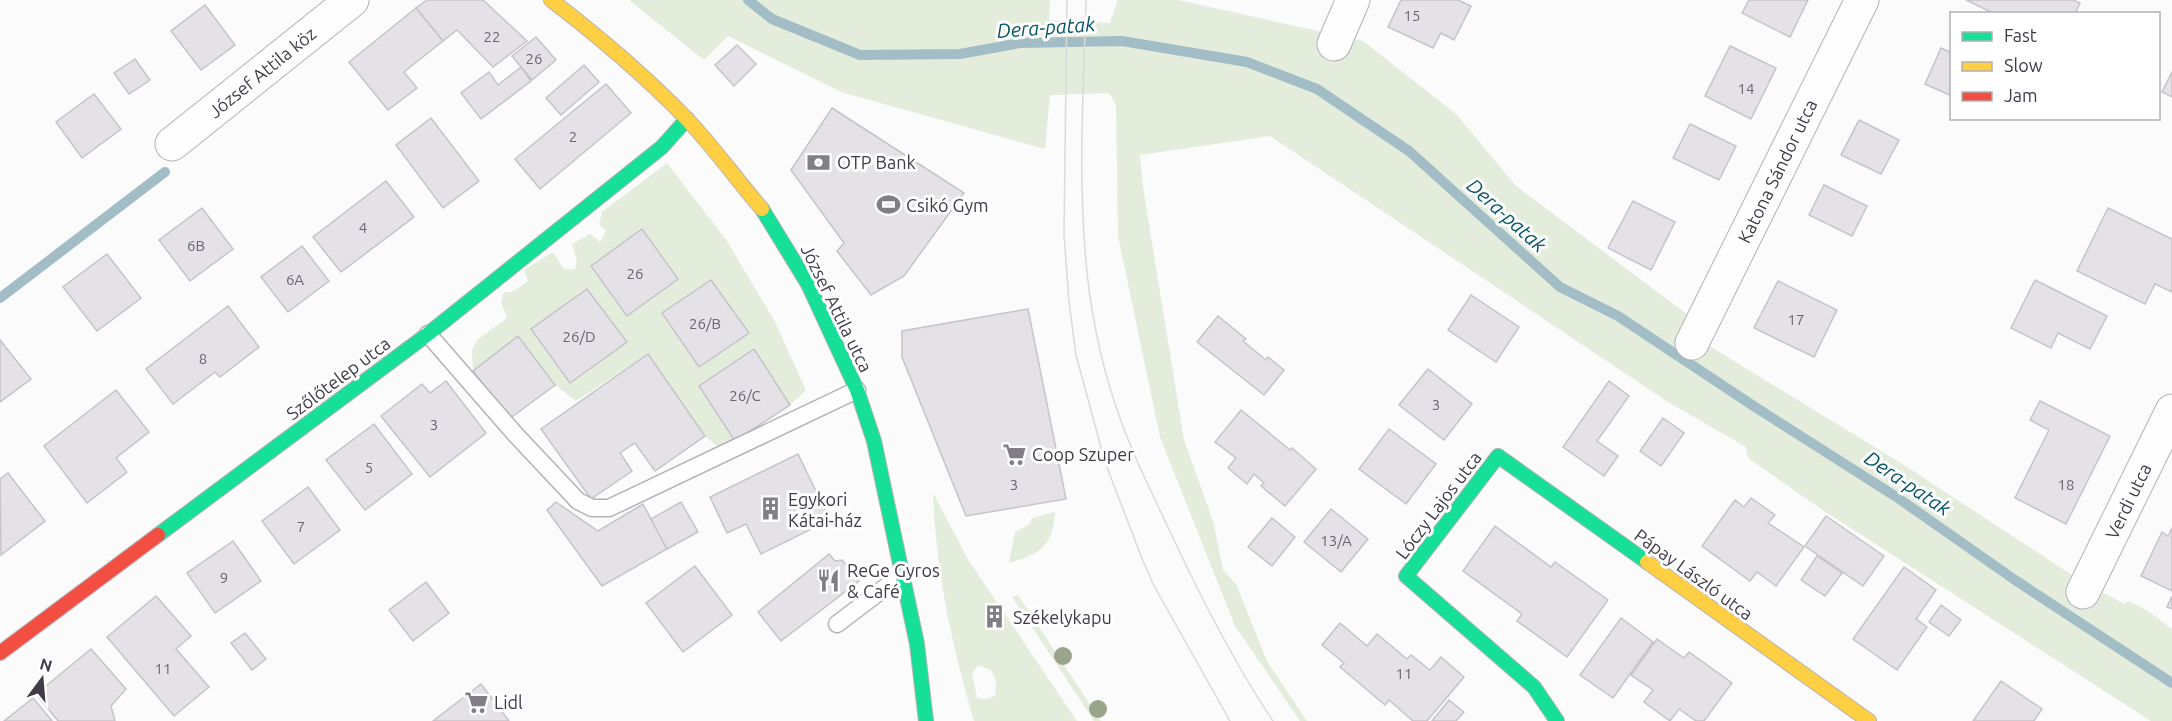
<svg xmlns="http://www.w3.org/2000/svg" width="2172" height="721" font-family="Ubuntu,sans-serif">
<rect width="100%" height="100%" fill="#fbfbfb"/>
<!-- green -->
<g fill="#e4ecdc" fill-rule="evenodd">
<polygon points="629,0 1050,0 1049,20 1110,23 1118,0 1178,0 1363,41 1456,114 1516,186 1688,315 1698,339 1904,465 2078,579 2124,604 2129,601 2148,611 2172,629 2172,721 2151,721 1821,509 1748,458 1746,447 1668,402 1270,136 1140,155 1143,187 1184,440 1213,521 1223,570 1236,584 1267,661 1307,721 1300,721 1235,626 1160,437 1118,236 1116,105 1109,93 1050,95 1045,149 841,92 728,36 704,60"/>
<path d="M667,163L727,241L774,320L806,390L790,405L754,350L699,386L735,441L719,448L705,436L648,354L576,401L555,385L518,337L473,371L472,351L477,340L507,318L501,302L504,292H512L528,281L524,270L553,252L564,269H575L577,260L572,244L590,234L600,242L606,231L599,225L602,212ZM642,230L678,279L627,316L591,266ZM711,280L748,333L699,367L662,314ZM587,289L626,342L570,383L531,329Z"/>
<path d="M933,493L969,561L1077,721H974C952,644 936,574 933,493ZM978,665L991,670L996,681L995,696L987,699L977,698L972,673Z"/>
<path d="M1055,512C1053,546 1040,554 1009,563L1015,532L1029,525L1032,518Z"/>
<polygon points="1018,595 1024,604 1101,721 1094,721 1012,597"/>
</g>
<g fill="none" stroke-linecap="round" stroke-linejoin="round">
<!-- stream -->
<g stroke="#a3bdc6" stroke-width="10">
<polyline points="748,0 772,19 860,55 960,54 1020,43 1122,41 1247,62 1317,89 1409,151 1560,287 1618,316 1752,405 1898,498 2015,580 2172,683"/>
<polyline points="0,298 165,172"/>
</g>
</g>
<!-- building -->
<g fill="#e4e2e7" stroke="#c6c3c9" stroke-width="1.5">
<polygon points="427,0 483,0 527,41 493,67 457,30 443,41 416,8"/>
<polygon points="1401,0 1458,0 1471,6 1454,40 1441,33 1433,48 1388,27"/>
<polygon points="1749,0 1808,0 1790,37 1742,13"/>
<polygon points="1966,0 2073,0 2080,3 2075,14 1995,14"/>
<polygon points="205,5 235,45 201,70 171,31"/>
<polygon points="416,8 443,41 404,72 417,88 388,110 349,62"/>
<polygon points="536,37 556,60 532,80 512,56"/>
<polygon points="737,45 756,64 734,86 715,65"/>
<polygon points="1730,46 1776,68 1751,119 1705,96"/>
<polygon points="1941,48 1952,53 1952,96 1925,84"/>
<polygon points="135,59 150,80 129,94 114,73"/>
<polygon points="584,65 599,82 561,115 546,98"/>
<polygon points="521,67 531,81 481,119 461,93 489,72 498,85"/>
<polygon points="2172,72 2172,97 2162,92"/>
<polygon points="606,84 631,113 540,189 515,159"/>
<polygon points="94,94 121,129 82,158 56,122"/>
<polygon points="832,108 964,193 904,276 871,295 837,251 844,243 791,170"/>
<polygon points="431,118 479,181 443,208 396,145"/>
<polygon points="1859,120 1899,140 1881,174 1841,155"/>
<polygon points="1690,124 1736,146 1719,180 1673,158"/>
<polygon points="386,181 414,217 341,272 313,237"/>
<polygon points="1824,185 1867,206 1852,236 1809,215"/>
<polygon points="1633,201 1675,222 1651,270 1608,248"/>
<polygon points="202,208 233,249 190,281 159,240"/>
<polygon points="2108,208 2172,239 2172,292 2155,284 2145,304 2077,271"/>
<polygon points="642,229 678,279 627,316 591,266"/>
<polygon points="302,246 329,281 288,312 261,277"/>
<polygon points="107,254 141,298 97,331 63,287"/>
<polygon points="711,280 749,333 699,367 662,313"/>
<polygon points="2035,280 2107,316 2090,349 2058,333 2051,348 2011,328"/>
<polygon points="1778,281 1837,310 1814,357 1754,328"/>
<polygon points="587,289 627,342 570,383 531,329"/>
<polygon points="1471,295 1519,327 1496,362 1448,330"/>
<polygon points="228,306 259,347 220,377 215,372 173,404 146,369"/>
<polygon points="1028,309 1066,499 966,516 902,357 902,331"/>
<polygon points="1218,316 1246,339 1243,341 1266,360 1268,357 1284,370 1264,395 1197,342"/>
<polygon points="518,336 555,385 509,419 473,371"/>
<polygon points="0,340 31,379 0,402"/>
<polygon points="754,349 790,405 735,441 699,386"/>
<polygon points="648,354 705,436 655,471 635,443 620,453 632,471 591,499 541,429"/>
<polygon points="1428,369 1472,404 1444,440 1399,405"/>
<polygon points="446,381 486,433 430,477 381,416 422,384 430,393"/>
<polygon points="1609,381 1629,396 1597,441 1618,456 1604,476 1563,447"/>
<polygon points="116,390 149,432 116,458 127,472 87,503 44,446"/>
<polygon points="2040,401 2110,436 2066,524 2015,498 2049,430 2030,420"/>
<polygon points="1241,410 1290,450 1292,448 1316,469 1285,506 1261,486 1264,483 1254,474 1247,484 1228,468 1236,458 1215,442"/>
<polygon points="1663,418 1684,433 1661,466 1640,451"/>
<polygon points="374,424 412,474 365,510 326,460"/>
<polygon points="1389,429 1436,464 1406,504 1359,469"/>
<polygon points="798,454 830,520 761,554 746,524 727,533 710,497"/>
<polygon points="8,473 45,521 1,555 0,479"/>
<polygon points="308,487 340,530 294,564 262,521"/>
<polygon points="1751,498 1775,515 1768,523 1804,547 1776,586 1757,572 1750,581 1702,546 1735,500 1744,507"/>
<polygon points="556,502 598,531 643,504 667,549 602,586 547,510"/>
<polygon points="681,502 698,532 667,549 651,519"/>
<polygon points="1331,509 1368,539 1341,572 1304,542"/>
<polygon points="1826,516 1884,556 1863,586 1805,546"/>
<polygon points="1272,518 1295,537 1272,566 1248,547"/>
<polygon points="1495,526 1551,567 1555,562 1608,600 1567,657 1517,621 1522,614 1463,571"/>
<polygon points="2172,528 2172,591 2141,576 2162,532 2168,536"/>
<polygon points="233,541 261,581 215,613 187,573"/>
<polygon points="829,554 835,561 842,560 859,581 781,641 758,612"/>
<polygon points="1817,556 1842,573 1825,596 1801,580"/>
<polygon points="695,566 732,615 683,652 646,603"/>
<polygon points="1904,567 1936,590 1916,619 1927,627 1897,670 1853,639"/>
<polygon points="426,582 449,613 413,641 389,610"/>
<polygon points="156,596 191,636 176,649 209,687 174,716 107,637"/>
<polygon points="2172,596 2172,609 2167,607"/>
<polygon points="1941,605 1961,620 1949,636 1929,622"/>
<polygon points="1621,618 1653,642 1613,698 1580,675"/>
<polygon points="1340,623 1367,646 1377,634 1407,659 1411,655 1430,670 1441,657 1464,677 1427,721 1413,721 1389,700 1385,705 1340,667 1344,663 1322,645"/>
<polygon points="245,633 266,659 252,670 231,643"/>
<polygon points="1657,639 1684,658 1689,652 1732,683 1704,721 1696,721 1679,709 1670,721 1644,702 1653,690 1631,675"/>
<polygon points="91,649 126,689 111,706 115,721 58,721 36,694"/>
<polygon points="2001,681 2042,709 2034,721 1973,721"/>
<polygon points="481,684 509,721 433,721"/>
<polygon points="33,698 52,721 4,721"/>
<polygon points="1449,700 1464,712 1456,721 1432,721"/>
</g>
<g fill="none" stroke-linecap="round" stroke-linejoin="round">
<defs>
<g id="lane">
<polyline points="428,334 515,434 578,501 592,508 609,508 857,390"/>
<polyline points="837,624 903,574"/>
</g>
<g id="street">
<polyline points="1334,44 1353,0"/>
<polyline points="172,144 352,0"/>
<polyline points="1692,343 1862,0"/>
<polyline points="2083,592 2172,411"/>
</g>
<g id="fast">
<polyline points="762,209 808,284 857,390 874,441 917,644 926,721"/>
<polyline points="158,535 428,334 662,147 687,119"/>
<polyline points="1557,721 1534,687 1406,576 1498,456 1647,562"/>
</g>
<g id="slow">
<path d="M551,0C598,36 644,75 685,117C713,146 736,179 762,209"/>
<polyline points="1647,562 1869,721"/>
</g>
<polyline id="jam" points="0,653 158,535"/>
</defs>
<!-- lane casing -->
<use href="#lane" stroke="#b5b1b7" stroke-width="19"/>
<!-- street casing -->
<use href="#street" stroke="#b5b1b7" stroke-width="35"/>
<!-- fast casing -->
<use href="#fast" stroke="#b5b1b7" stroke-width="16"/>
<!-- slow casing -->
<use href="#slow" stroke="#b5b1b7" stroke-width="16"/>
<!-- jam casing -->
<use href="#jam" stroke="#b5b1b7" stroke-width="16"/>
<!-- lane -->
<use href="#lane" stroke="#fefefe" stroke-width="16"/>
<!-- street -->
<use href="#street" stroke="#fefefe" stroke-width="33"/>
<!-- fast -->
<use href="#fast" stroke="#16e098" stroke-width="14"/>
<!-- slow -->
<use href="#slow" stroke="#ffcf43" stroke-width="14"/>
<!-- jam -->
<use href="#jam" stroke="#f24e42" stroke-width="14"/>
<!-- tram -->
<g stroke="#dbdadb" stroke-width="1.5">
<polyline points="1067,0 1064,234 1069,302 1076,355 1105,462 1141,556 1153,584 1230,721"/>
<path d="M1086,0C1083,96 1077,194 1089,290C1095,333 1105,377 1120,418C1134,459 1155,499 1173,538C1203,602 1234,663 1273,721"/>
</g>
</g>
<!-- trees -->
<g fill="#99a48a">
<circle cx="1038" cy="617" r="9"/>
<circle cx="1063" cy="656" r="9"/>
<circle cx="1098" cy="709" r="9"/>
</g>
<!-- icons -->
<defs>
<symbol id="bank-bare" viewBox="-9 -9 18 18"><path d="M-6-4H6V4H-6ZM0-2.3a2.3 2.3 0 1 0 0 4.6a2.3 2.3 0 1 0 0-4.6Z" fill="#827e86" stroke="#fff" stroke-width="2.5" paint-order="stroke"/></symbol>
<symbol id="stadium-bare" viewBox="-9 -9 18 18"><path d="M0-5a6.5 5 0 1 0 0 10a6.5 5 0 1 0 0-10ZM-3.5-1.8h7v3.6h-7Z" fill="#827e86" stroke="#fff" stroke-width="2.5" paint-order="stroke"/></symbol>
<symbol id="supermarket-bare" viewBox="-9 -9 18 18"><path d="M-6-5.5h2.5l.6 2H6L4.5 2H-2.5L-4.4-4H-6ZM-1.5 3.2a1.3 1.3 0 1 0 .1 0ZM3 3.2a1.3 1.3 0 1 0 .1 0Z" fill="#827e86" stroke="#fff" stroke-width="2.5" paint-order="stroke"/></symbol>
<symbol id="building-bare" viewBox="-9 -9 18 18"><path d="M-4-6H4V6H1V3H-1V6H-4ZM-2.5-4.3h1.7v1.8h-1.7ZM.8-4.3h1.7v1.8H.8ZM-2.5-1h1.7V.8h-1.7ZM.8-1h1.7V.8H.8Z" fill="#827e86" stroke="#fff" stroke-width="2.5" paint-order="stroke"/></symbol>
<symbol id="restaurant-bare" viewBox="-9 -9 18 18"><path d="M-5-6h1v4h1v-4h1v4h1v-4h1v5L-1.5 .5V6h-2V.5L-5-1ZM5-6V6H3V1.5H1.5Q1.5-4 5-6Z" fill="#827e86" stroke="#fff" stroke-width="2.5" paint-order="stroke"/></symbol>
</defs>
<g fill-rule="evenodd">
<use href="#bank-bare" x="802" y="146" width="33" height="33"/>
<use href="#stadium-bare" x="872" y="188" width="33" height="33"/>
<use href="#supermarket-bare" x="998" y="438" width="33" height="33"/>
<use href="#building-bare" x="754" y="492" width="33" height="33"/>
<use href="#restaurant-bare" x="812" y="564" width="33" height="33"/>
<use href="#building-bare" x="978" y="600" width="33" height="33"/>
<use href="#supermarket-bare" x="460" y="686" width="33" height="33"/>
</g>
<g text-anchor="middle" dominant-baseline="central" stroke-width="6" stroke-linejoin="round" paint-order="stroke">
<!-- number labels -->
<g font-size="15" fill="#6a646f">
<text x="1412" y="15">15</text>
<text x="492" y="36">22</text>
<text x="534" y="58">26</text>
<text x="1746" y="88">14</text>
<text x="573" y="136">2</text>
<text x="363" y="227">4</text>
<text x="196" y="245">6B</text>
<text x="635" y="273">26</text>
<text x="295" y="279">6A</text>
<text x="1796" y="319">17</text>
<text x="705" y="323">26/B</text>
<text x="579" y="336">26/D</text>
<text x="203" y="358">8</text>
<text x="745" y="395">26/C</text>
<text x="1436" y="404">3</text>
<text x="434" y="424">3</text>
<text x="369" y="467">5</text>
<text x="1014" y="484">3</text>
<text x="2066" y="484">18</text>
<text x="301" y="526">7</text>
<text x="1336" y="540">13/A</text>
<text x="224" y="577">9</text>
<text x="163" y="668">11</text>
<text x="1404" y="673">11</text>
</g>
<!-- street labels -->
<g font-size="18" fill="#413a47" stroke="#fff">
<text transform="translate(262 72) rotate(-39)">József Attila köz</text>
<text transform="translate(1777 171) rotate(-64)">Katona Sándor utca</text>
<text transform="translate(837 308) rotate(64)">József Attila utca</text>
<text transform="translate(338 378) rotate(-37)">Szőlőtelep utca</text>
<text transform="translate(2128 501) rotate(-64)">Verdi utca</text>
<text transform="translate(1438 505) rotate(-53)">Lóczy Lajos utca</text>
<text transform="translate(1694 574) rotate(36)">Pápay László utca</text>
</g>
<!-- poi labels -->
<g font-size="18" fill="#413a47" stroke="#fff" text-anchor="start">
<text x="837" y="162">OTP Bank</text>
<text x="906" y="205">Csikó Gym</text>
<text x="1032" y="454">Coop Szuper</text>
<text x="788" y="499">Egykori<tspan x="788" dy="21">Kátai-ház</tspan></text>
<text x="847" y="570">ReGe Gyros<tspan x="847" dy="21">&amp; Café</tspan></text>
<text x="1013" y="617">Székelykapu</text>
<text x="494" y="702">Lidl</text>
</g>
<!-- water labels -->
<g font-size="20" font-style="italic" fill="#065569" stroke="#fff">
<text transform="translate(1046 27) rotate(-4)">Dera-patak</text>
<text transform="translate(1507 215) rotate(42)">Dera-patak</text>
<text transform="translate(1908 483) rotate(34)">Dera-patak</text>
</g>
</g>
<!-- legend -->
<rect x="1950" y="12" width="210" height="108" fill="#ffffff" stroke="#b3b0b5" stroke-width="1.5"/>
<rect x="1962" y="32" width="30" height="9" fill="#16e098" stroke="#b3b0b5" stroke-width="1.5"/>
<text x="2004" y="42" font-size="18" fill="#413a47">Fast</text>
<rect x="1962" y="62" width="30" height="9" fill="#ffcf43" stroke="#b3b0b5" stroke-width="1.5"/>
<text x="2004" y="72" font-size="18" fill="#413a47">Slow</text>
<rect x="1962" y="92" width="30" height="9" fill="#f24e42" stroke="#b3b0b5" stroke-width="1.5"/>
<text x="2004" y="102" font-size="18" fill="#413a47">Jam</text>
<!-- north arrow -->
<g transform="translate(42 679) rotate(16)" stroke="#ffffff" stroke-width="4.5" paint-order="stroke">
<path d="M0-4.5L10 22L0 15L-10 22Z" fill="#413a47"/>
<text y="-9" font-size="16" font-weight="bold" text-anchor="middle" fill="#413a47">N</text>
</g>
</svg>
